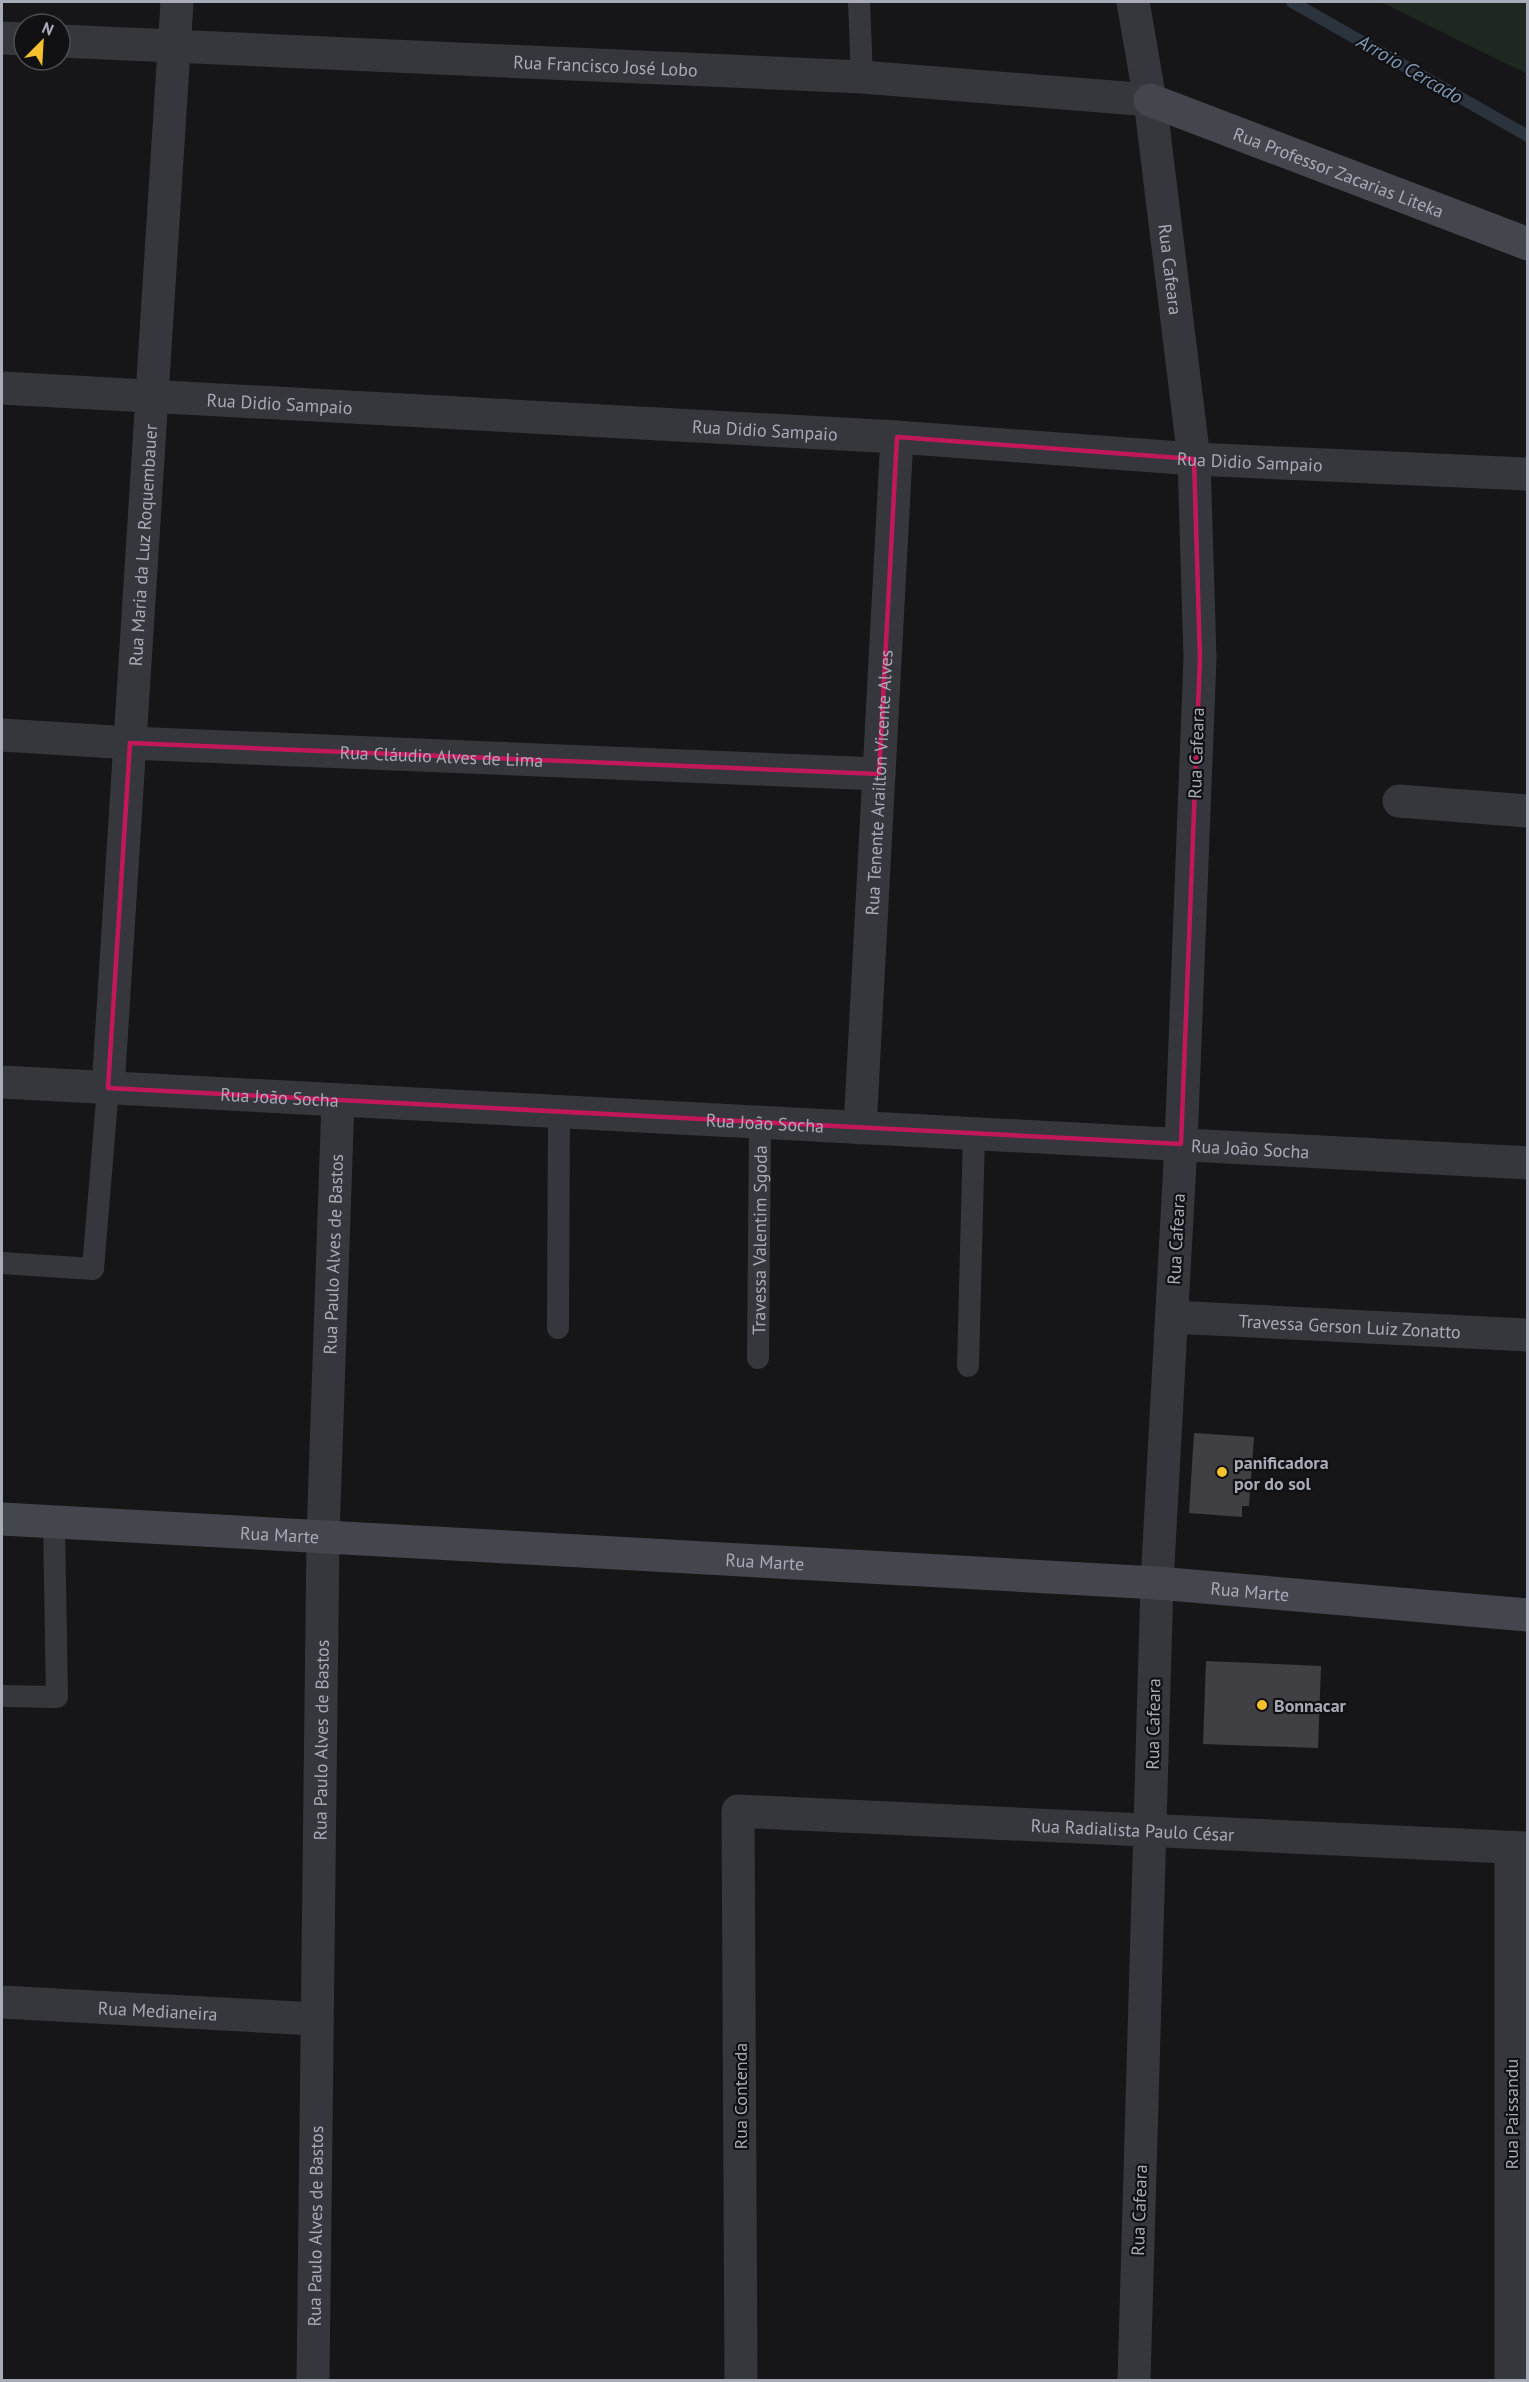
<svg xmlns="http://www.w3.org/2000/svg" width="1529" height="2382" font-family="'PT Sans',sans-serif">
<rect width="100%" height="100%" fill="#161517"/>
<!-- green -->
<polygon fill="#1f2721" points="1381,2 1527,2 1527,74"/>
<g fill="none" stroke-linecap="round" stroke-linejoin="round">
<!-- stream -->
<polyline stroke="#2b333c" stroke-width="12" points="1292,2 1528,136"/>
</g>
<!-- building -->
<g fill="#404044">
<polygon points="1194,1433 1254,1437 1249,1506 1242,1506 1242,1517 1189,1513"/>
<polygon points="1206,1661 1321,1666 1318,1748 1203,1744"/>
</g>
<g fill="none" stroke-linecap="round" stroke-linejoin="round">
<!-- lane -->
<g stroke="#36373d" stroke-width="22">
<polyline points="859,2 862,77"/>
<polyline points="2,1263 93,1269 108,1088"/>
<polyline points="558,1328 559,1112"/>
<path id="s1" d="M758,1358L760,1123"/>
<polyline points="968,1366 974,1134"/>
<polyline points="2,1696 57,1697 54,1523"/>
</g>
<!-- street -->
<g stroke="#36373d" stroke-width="33">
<path id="s2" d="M1133,2L1150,100L1194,459L1200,658L1181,1144L1157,1583L1134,2380"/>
<polyline points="2,38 24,39"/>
<path id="s3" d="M60,41L862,77L1150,100"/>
<path id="s4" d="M2,388L897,437L1194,459L1528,474"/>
<path id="s5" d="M2,735L130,743L879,774"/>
<polyline points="1399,801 1528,811"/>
<path id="s6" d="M2,1082L1528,1163"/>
<path id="s7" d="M108,1088L177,2"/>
<path id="s8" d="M860,1128L897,437"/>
<path id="s9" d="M1172,1317L1528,1335"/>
<path id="s10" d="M2,2002L316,2019"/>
<path id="s11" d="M313,2380L323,1536L338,1100"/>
<path id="s12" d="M741,2380L738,1811L1528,1848"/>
<polyline points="1511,2380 1511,1848"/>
</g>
<!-- secondary -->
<g stroke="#44464d" stroke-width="33">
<path id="s13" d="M1150,100L1528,244"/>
<path id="s14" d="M2,1519L1157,1583L1528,1615"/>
</g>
</g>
<!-- marked area -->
<path fill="none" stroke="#c2185b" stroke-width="4.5" stroke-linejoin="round" d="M897,437L1194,459L1200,658L1181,1144L108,1088L130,743L879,774Z"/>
<!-- markers -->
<g fill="#f6c02f" stroke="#111012" stroke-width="2">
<circle cx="1222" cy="1472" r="6"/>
<circle cx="1262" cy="1705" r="6"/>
</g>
<g text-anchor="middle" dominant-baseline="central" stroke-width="4.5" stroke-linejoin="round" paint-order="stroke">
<!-- street labels -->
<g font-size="18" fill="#a7abb8" stroke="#111012">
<text stroke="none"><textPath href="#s3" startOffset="546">Rua Francisco José Lobo</textPath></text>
<text stroke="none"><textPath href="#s13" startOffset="202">Rua Professor Zacarias Liteka</textPath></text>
<text stroke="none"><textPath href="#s2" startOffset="270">Rua Cafeara</textPath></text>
<text stroke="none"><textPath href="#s4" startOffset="278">Rua Didio Sampaio</textPath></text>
<text stroke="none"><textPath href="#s4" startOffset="764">Rua Didio Sampaio</textPath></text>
<text stroke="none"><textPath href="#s4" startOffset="1250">Rua Didio Sampaio</textPath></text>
<text stroke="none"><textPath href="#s7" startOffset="544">Rua Maria da Luz Roquembauer</textPath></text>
<text transform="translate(1196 753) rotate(-88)">Rua Cafeara</text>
<text stroke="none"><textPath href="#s5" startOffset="440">Rua Cláudio Alves de Lima</textPath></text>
<text stroke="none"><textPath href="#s8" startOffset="346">Rua Tenente Arailton Vicente Alves</textPath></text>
<text stroke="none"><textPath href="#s6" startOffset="278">Rua João Socha</textPath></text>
<text stroke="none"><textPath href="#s6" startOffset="764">Rua João Socha</textPath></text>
<text stroke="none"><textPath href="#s6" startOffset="1250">Rua João Socha</textPath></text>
<text transform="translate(1176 1239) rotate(-87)">Rua Cafeara</text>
<text stroke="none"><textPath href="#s1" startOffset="118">Travessa Valentim Sgoda</textPath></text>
<text stroke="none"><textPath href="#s11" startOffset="1126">Rua Paulo Alves de Bastos</textPath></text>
<text stroke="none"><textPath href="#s9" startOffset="178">Travessa Gerson Luiz Zonatto</textPath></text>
<text stroke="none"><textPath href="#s14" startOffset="278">Rua Marte</textPath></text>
<text stroke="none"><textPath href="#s14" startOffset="764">Rua Marte</textPath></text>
<text stroke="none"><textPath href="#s14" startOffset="1250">Rua Marte</textPath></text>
<text transform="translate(1153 1724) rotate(-89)">Rua Cafeara</text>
<text stroke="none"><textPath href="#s11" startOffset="640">Rua Paulo Alves de Bastos</textPath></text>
<text stroke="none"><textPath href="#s12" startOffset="964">Rua Radialista Paulo César</textPath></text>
<text stroke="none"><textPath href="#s10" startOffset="156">Rua Medianeira</textPath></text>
<text transform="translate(740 2096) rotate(-90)">Rua Contenda</text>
<text transform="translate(1511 2114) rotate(-90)">Rua Paissandu</text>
<text transform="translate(1139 2210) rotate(-88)">Rua Cafeara</text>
<text stroke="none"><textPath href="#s11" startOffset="154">Rua Paulo Alves de Bastos</textPath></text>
</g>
<!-- poi labels -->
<g font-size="18" font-weight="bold" fill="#a7abb8" stroke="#111012" text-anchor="start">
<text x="1234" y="1462">panificadora<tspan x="1234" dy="21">por do sol</tspan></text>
<text x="1274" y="1705">Bonnacar</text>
</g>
<!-- water labels -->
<g font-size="20" font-style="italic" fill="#7d97b4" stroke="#111012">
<text transform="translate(1410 69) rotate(30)">Arroio Cercado</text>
</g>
</g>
<!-- border -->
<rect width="1529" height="2382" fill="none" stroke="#a7abb8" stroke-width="6"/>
<!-- north arrow -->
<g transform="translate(42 42) rotate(24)"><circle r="28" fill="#111012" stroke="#4d4e54" stroke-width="1.5"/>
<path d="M0-4.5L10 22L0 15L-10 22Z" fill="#f6c02f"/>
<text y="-9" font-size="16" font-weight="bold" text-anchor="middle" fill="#a7abb8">N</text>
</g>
</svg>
